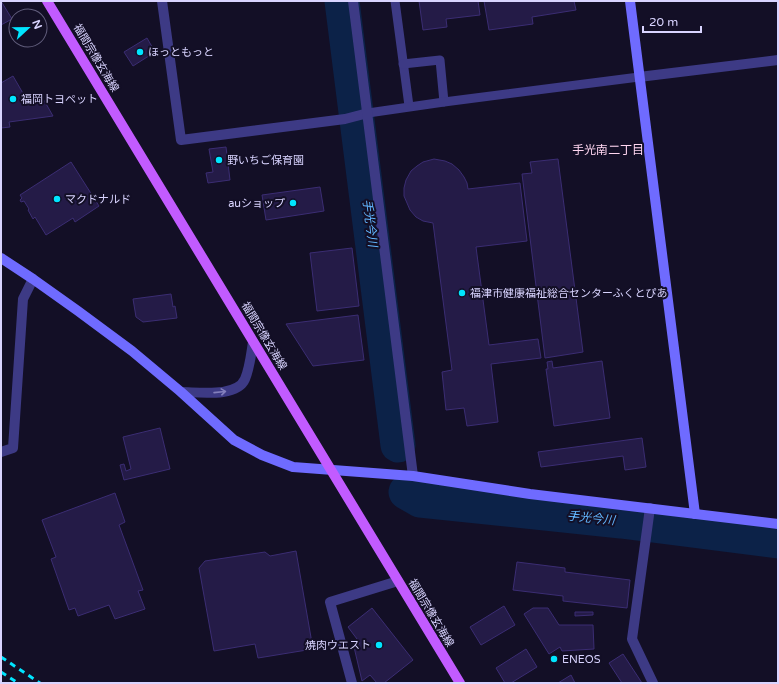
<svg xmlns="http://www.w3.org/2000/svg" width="779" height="684" font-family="'Varela Round','Noto Sans JP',sans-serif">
<rect width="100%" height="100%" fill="#130f26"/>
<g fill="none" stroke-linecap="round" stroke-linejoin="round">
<!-- river -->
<g stroke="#0c2248" stroke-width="35">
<polyline points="342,1 398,445"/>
<polyline points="406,492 420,500 621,521 778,541"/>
</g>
</g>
<!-- building -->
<g fill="#241b47" stroke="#3b2d73">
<polygon points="1,1 12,19 1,25"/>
<polygon points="419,1 478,1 480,15 446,19 447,27 423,30"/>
<polygon points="484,1 574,1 576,10 532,17 533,24 489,30"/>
<polygon points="147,38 155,52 133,66 124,52"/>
<polygon points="13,76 28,102 41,95 53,116 9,122 10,127 1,128 1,83"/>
<polygon points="226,147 230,180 208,183 206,173 213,172 209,149"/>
<polygon points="434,159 445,161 452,164 459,170 464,177 467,183 468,189 520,183 527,241 476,247 489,345 538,339 541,358 491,364 498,422 467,426 464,408 446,410 442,372 452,370 433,223 423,221 416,217 410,210 404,196 404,188 406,180 411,171 417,166 423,162"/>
<polygon points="558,159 583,352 545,358 522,174 532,173 530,162"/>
<polygon points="71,162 99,206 75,222 73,218 46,235 35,217 33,219 28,210 29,209 24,201 21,202 20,200 22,198 20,195"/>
<polygon points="320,187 324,211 266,220 262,195"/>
<polygon points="352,248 359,306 317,311 310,253"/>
<polygon points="171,294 173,307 175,306 177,318 143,322 136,317 133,299"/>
<polygon points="358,315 364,360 313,366 286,324"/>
<polygon points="552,361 553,368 602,361 610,418 554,426 546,369 548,369 547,362"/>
<polygon points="160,428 170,469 124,480 120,465 124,464 126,471 131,469 123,437"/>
<polygon points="642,438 646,467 625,470 623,456 541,467 538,452"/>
<polygon points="115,493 125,522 119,525 143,590 138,591 145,609 115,619 109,605 78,616 75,608 69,610 51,559 56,557 42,520"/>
<polygon points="296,551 313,649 258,658 255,644 214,651 199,568 205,561 265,552 270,556"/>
<polygon points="517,562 565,568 565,572 630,580 627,608 563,601 563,596 513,590"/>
<polygon points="504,606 515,625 481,645 470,627"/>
<polygon points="372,608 413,660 384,683 377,683 370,675 362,681 354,647 360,643 348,627"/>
<polygon points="533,608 548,608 559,625 593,625 594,649 562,651 560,647 549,654 524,614"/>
<polygon points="575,612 593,612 593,615 575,616"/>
<polygon points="526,649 537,667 511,683 505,683 496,668"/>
<polygon points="623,654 642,683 622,683 609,663"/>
<polygon points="571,675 575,683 558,683"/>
</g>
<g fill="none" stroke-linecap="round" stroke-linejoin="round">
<!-- lane -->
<g stroke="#3d3a85" stroke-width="9">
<polyline points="395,1 409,106"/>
<polyline points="403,64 440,60 444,102"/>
<polyline points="368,113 444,102 639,77"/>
</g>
<!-- street -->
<g stroke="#3d3a85" stroke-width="10">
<polyline points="162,1 181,140 345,119 368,113"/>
<polyline points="353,1 413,476"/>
<polyline points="639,77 778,60"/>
<path d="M181,392C198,392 237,398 245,379C250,367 251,354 253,342"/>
<polyline points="1,452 13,448 23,299 33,279"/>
<polyline points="650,508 632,639 653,683"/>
<polyline points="352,683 330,602 398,581"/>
</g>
<!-- secondary -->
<g stroke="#6f6bff" stroke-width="10">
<polyline points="630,1 695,514"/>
<polyline points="1,258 33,279 78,311 132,351 181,392 234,440 262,455 293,467 413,476 530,494 778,524"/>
</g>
<!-- primary -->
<polyline stroke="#c25bff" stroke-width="10" points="47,1 460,683"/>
<!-- rail -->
<g stroke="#00e5ff" stroke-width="3" stroke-dasharray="6 5" stroke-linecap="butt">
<polyline points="1,657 40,683"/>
<polyline points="1,672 18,683"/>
</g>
</g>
<!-- one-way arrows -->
<defs><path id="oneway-shaft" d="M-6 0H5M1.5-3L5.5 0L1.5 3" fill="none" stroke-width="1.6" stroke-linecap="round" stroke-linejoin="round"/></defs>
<use stroke="#837fbc" href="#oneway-shaft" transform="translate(220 392) rotate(-6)"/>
<!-- markers -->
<g fill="#00e5ff" stroke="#130f26" stroke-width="1.5">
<circle cx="140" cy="52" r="4"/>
<circle cx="13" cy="99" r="4"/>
<circle cx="219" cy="160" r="4"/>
<circle cx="57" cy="199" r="4"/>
<circle cx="293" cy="203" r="4"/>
<circle cx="462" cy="293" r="4"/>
<circle cx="379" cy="645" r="4"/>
<circle cx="554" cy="659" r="4"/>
</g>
<g text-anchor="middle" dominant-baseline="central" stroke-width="4" stroke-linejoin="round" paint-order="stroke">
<!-- poi labels -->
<g font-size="11" fill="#d9d4ff" stroke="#130f26" text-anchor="start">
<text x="148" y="52">ほっともっと</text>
<text x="21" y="99">福岡トヨペット</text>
<text x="227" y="160">野いちご保育園</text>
<text x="65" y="199">マクドナルド</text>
<text x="285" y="203" text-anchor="end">auショップ</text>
<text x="470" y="293">福津市健康福祉総合センターふくとぴあ</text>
<text x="371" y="645" text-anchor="end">焼肉ウエスト</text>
<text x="562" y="659">ENEOS</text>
</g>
<!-- street labels -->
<g font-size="11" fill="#d9d4ff" stroke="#130f26">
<text transform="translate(96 58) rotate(59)">福間宗像玄海線</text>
<text transform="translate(264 336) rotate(59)">福間宗像玄海線</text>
<text transform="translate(431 613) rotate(59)">福間宗像玄海線</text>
</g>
<!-- neighbourhood labels -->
<g font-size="12" fill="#ffd6f0" stroke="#130f26">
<text x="608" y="150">手光南二丁目</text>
</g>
<!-- water labels -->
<g font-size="12" font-style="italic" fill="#62b6ff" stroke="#130f26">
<text transform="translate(370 223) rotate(83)">手光今川</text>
<text transform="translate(591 518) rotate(6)">手光今川</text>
</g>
</g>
<!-- border -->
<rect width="779" height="684" fill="none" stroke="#d9d4ff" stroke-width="4"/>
<!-- north arrow -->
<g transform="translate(28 28) rotate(68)"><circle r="19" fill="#130f26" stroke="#625e7d"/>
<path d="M0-3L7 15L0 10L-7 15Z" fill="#00e5ff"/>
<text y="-6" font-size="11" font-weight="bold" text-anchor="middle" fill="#d9d4ff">N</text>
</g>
<!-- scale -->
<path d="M643 26v6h58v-6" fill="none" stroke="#d9d4ff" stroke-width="2"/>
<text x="649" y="26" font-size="12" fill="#d9d4ff" stroke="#130f26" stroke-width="3" paint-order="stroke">20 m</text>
</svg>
